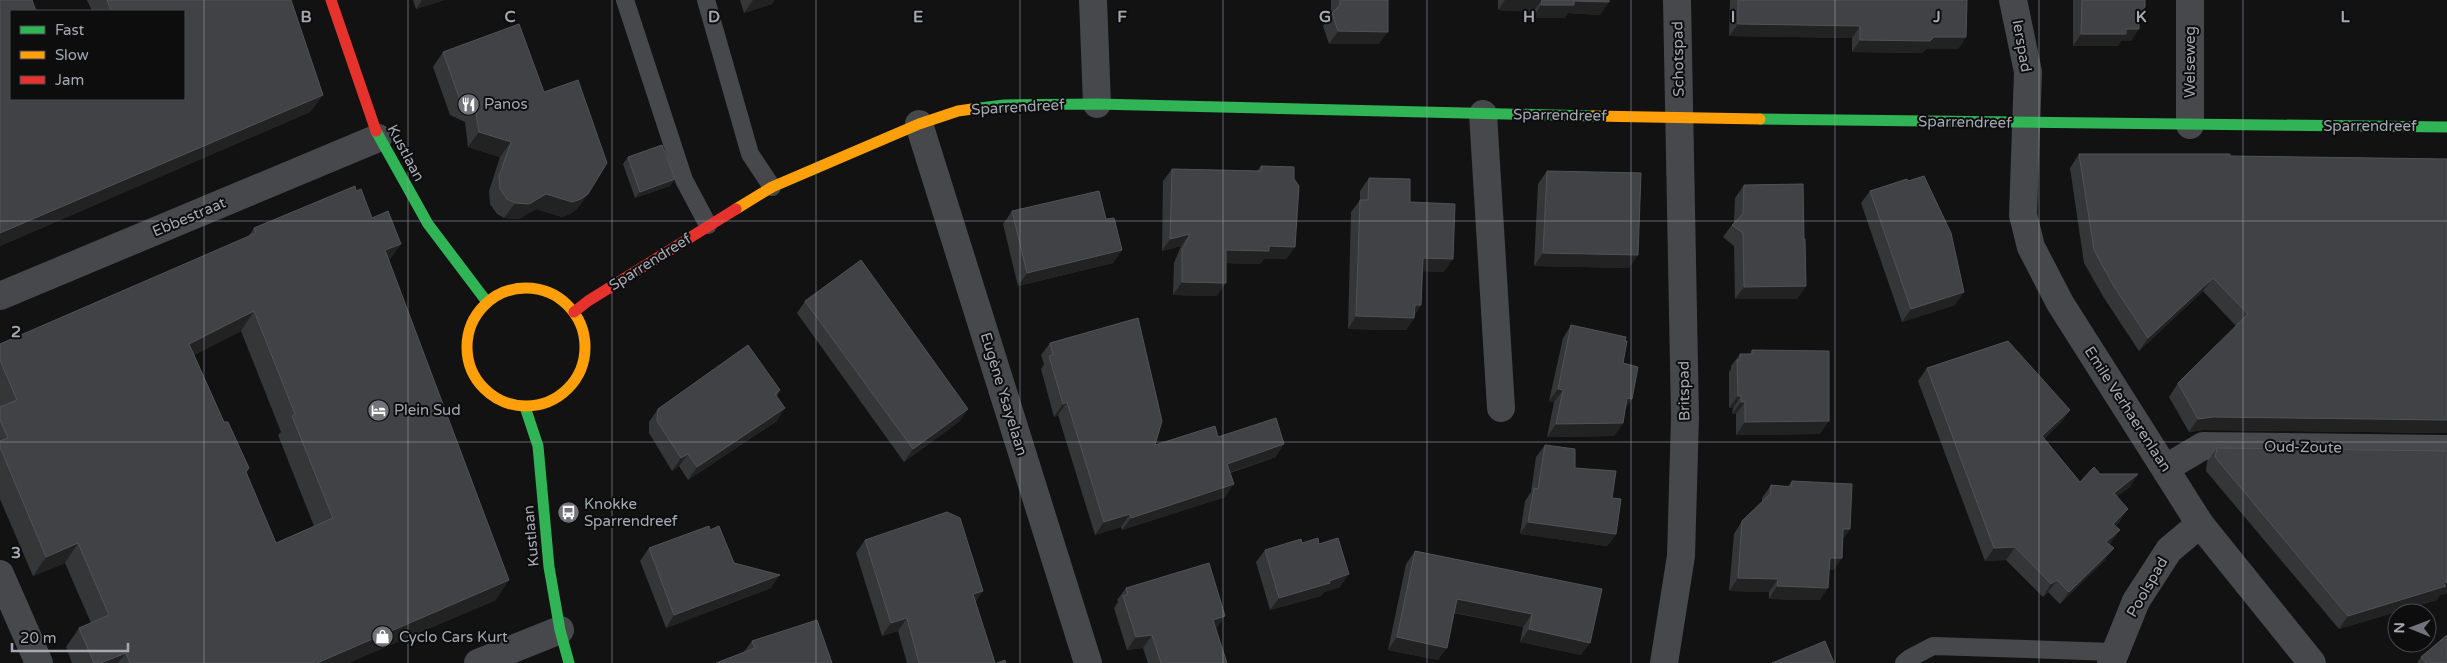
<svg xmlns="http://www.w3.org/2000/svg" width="2447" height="663" font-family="'Varela Round',sans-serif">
<rect width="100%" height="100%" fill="#121213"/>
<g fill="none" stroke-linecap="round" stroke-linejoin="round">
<!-- lane -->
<g stroke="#47484b" stroke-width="18">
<polyline points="625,0 684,180 708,225"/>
<polyline points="706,0 750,154 772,187"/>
<polyline points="1904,663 1910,658 1933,646 2114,652"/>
</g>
<!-- street -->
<g stroke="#47484b" stroke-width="28">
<polyline points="1093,0 1097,104"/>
<polyline points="2013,0 2028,72 2023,215 2031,247 2060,303 2200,524 2312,663"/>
<polyline points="2190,0 2190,125"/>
<polyline points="1483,114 1501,408"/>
<polyline points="919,124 1088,663"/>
<polyline points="0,296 378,138"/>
<polyline points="2166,468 2203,446 2447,449"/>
<polyline points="0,574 39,663"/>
<polyline points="478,663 560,630"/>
<polyline points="1664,663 1681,556 1685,417 1677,0"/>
<polyline points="2111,663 2136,601 2169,550 2200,524"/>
</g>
<!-- fast -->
<g stroke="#30b455" stroke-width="11">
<polyline points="972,109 1004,105 1097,104 1593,116"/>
<polyline points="1760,119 2447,127"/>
<polyline points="376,131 428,224 487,302"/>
<polyline points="525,407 538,446 549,567 560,630 569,663"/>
</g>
<!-- slow -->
<g stroke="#ff9f0a" stroke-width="11">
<polyline points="1593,116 1760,119"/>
<polyline points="736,209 772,187 919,124 958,111 972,109"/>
<circle cx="526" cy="347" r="59"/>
</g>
<!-- jam -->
<g stroke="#e5322d" stroke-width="11">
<polyline points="331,0 376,131"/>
<polyline points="574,312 588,301 736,209"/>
</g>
</g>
<!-- wall -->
<g fill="#353637" fill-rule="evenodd">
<polygon points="0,0 11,99 184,11 92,11 87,0 291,0 323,95 310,112 0,246"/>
<polygon points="413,0 444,0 416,9"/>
<polygon points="740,0 774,0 772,4 744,13"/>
<polygon points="1331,0 1388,0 1379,44 1329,44 1323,26 1331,15"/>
<polygon points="1498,0 1609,0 1600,15 1568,13 1565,18 1533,18 1533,12 1498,10"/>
<polygon points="1730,0 1967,0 1966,37 1958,49 1926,49 1922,53 1852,52 1852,38 1729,36"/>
<polygon points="2073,0 2145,0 2145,7 2139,15 2131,41 2121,41 2118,46 2073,46"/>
<polygon points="443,52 544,92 588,194 577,209 570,214 562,217 536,209 519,219 504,218 497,214 490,204 489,191 500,157 468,147 465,122 450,115 433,67"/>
<polygon points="2079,154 2447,159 2447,433 2203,430 2189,432 2169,397 2178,383 2236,326 2203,291 2139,351 2104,298 2084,263 2070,168"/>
<polygon points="628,157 675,179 670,186 635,198 623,164"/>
<polygon points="1261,166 1295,247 1286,259 1264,259 1260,264 1226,263 1217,296 1173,295 1174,263 1181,246 1162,251 1163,181 1172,169 1257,171"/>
<polygon points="1547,171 1629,268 1534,266 1538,184"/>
<polygon points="1369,178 1410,202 1444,272 1422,271 1421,305 1415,314 1414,318 1406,330 1348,329 1351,212 1360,200 1360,191"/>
<polygon points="1908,181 1955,305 1902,322 1861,203 1870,191"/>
<polygon points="1744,185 1804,239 1806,286 1797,299 1735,299 1734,246 1723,237 1734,222 1735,198"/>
<path d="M356,191L372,218L401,244L389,260L496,600L348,663H72L66,647L79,628L91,623L65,563L33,576L0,499V344L248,237L254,228ZM241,331L281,432L278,435L314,526L276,543L246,473L249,468L224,422L194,355Z"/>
<polygon points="1012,211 1106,219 1122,250 1113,263 1018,286 1003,224"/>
<polygon points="805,301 960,421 904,462 797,313"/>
<polygon points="1571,325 1625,341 1623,363 1623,423 1614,436 1547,437 1554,402 1549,401 1563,338"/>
<polygon points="1050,343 1155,445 1218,437 1276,457 1230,473 1225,497 1122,530 1121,527 1095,535 1058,415 1054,417 1041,369 1044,364 1041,355"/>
<polygon points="1752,350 1820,434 1736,435 1736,414 1732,414 1733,408 1729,408 1729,372 1731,369 1731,366 1740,354 1750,354"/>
<polygon points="1927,368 2070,410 2061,422 2044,439 2080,482 2100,474 2130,487 2117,496 2120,521 2115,526 2111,543 2109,544 2105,560 2060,604 2048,592 2043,597 2006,560 1985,561 1918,381"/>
<polygon points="780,390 777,396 777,421 688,480 679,466 672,471 649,433 649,422 658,409"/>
<polygon points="1545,445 1612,498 1616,534 1607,546 1520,534 1525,501 1531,492 1536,457"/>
<polygon points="2217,448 2440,595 2437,600 2339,629 2206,471 2207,462"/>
<polygon points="1792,481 1850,529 1843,539 1842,558 1833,570 1829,570 1820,600 1769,599 1769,592 1729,591 1734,534 1742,521 1762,502 1762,498 1771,485 1788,486"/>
<polygon points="710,530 734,563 771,588 666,628 640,561 649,548"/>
<polygon points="865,540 983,591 975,602 995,663 907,663 898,631 882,636 856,553"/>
<polygon points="1302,543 1319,544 1340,587 1324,592 1321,596 1270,610 1256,562 1265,550"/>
<polygon points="1415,551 1602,589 1581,655 1520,642 1523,627 1454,613 1438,660 1388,650 1406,564"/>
<polygon points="1126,588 1216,629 1227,663 1148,663 1143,648 1127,650 1114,608 1118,602 1117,600"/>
<polygon points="752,641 832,663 743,653"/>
<polygon points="2421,657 2447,663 2417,663"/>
</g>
<!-- shaded-wall -->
<g fill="#222223">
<polygon points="422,0 444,0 416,9"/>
<polygon points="753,0 774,0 772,4 744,13"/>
<polygon points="1505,0 1542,0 1533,12 1498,10"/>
<polygon points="1574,1 1609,2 1600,15 1568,13 1565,18 1533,18 1541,5"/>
<polygon points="1738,24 1860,26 1852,38 1729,36"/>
<polygon points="2126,29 2139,29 2131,41 2121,41 2118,46 2073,46 2081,34"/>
<polygon points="1338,31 1388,32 1379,44 1329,44"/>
<polygon points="1934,37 1966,37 1958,49 1926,49 1922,53 1852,52 1860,40"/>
<polygon points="323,95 310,112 0,246 0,233"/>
<polygon points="479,132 511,142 500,157 468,147"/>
<polygon points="675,179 670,186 635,198 640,192"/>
<polygon points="546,194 588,194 577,209 570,214 562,217 536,209 519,219 504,218 515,203"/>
<polygon points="1190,234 1181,246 1162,251 1170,239"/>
<polygon points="401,244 387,263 385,250"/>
<polygon points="1269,246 1295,247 1286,259 1264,259 1260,264 1218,263 1226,250"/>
<polygon points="1122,250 1113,263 1018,286 1027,273"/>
<polygon points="1543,253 1638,255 1629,268 1534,266"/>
<polygon points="1423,258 1453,259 1444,272 1414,271"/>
<polygon points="2213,278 2203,291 2139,351 2148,338"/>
<polygon points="1182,282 1226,283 1217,296 1173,295"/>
<polygon points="1806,286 1797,299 1735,299 1744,287"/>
<polygon points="1964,292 1955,305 1902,322 1911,309"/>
<polygon points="1415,305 1421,305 1412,317"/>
<polygon points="254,311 241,331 176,364 189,344"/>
<polygon points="1356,316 1414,318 1406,330 1348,329"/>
<polygon points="1558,389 1563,390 1554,402 1549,401"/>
<polygon points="1738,396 1741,396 1733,408 1729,408"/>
<polygon points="1627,398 1632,399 1623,412"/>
<polygon points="1067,402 1058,415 1054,417 1063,404"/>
<polygon points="1741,402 1745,402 1736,414 1732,414"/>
<polygon points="785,408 777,421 688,480 697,467"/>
<polygon points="968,409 960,421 904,462 913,449"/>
<polygon points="2070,410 2061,422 2033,449 2042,436"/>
<polygon points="2213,417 2447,420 2447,433 2203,430 2189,432 2198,419"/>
<polygon points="1829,421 1820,434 1736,435 1745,422"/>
<polygon points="1623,423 1614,436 1547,437 1556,424"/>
<polygon points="1284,444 1276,457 1218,476 1227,464"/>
<polygon points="688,454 679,466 672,471 681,458"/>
<polygon points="2138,474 2130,487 2105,505 2114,493"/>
<polygon points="1234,484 1225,497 1122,530 1131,518"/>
<polygon points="2128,509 2120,521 2104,536 2113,524"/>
<polygon points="1130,514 1121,527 1095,535 1104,522"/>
<polygon points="1528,522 1616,534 1607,546 1520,534"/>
<polygon points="1843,529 1850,529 1841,541"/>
<polygon points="2120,530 2111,543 2098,555 2106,542"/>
<polygon points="78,543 65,563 33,576 46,557"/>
<polygon points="2015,547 2006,560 1985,561 1994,548"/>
<polygon points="2114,548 2105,560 2060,604 2069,592"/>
<polygon points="1830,558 1842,558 1833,570 1821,570"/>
<polygon points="1349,574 1340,587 1324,592 1321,596 1270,610 1279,598"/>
<polygon points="780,575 771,588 666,628 674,615"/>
<polygon points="1738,578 1778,579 1769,592 1729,591"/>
<polygon points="509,580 496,600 348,663 317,663"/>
<polygon points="2057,580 2048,592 2043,597 2051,584"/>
<polygon points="2447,582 2447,594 2440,595 2437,600 2339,629 2348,616 2443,583"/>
<polygon points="1777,586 1828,588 1820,600 1769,599"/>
<polygon points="983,591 974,604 973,594"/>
<polygon points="1457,599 1532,614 1523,627 1448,611"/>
<polygon points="1225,616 1216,629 1213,620"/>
<polygon points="907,618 898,631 882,636 891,623"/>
<polygon points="1529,629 1590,643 1581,655 1520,642"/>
<polygon points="1152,635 1143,648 1127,650 1136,637"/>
<polygon points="1397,637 1447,648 1438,660 1388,650"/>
<polygon points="126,653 118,663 101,663"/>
</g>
<!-- building -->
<g fill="#414245" stroke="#515256" fill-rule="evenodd">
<polygon points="0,0 32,0 36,11 11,11 11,99 184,99 184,11 111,11 107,0 291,0 323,95 0,233"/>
<polygon points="1340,0 1388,0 1388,32 1338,31 1332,13 1340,5"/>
<polygon points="1542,0 1609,0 1609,2 1574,1 1574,5 1541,5"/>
<polygon points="1738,0 1967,0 1966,37 1934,37 1930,41 1860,40 1860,26 1738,24"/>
<polygon points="2082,0 2145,0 2145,7 2139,14 2139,29 2126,29 2126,34 2081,34"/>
<polygon points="519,24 544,92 578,80 607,163 588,194 581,199 572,202 546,194 529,204 515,203 507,199 500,189 499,176 511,142 479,132 475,107 460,100 443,52"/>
<polygon points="662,145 675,179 640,192 628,157"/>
<polygon points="2079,154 2230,154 2230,156 2447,159 2447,420 2213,417 2198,419 2178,383 2248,314 2213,278 2148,338 2113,285 2094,250"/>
<polygon points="1261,166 1294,167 1294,179 1299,186 1295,247 1269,246 1269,251 1226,250 1226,283 1182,282 1182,250 1190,234 1170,239 1172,169 1261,171"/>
<polygon points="1547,171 1641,173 1638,255 1543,253"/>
<polygon points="1924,176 1951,233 1964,292 1911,309 1870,191 1907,179 1908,181"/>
<polygon points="1369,178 1410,179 1410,202 1455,204 1453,259 1423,258 1421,305 1415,305 1414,318 1356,316 1360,200 1368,200"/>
<polygon points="1803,184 1804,239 1805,239 1806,286 1744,287 1743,233 1732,225 1743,214 1744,185"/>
<path d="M355,186L356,191L361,189L372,218L388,211L401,244L385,250L509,580L317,663H130L126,653L101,663H94L79,628L109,615L78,543L46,557L0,447V441L8,438L0,420V407L17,400L0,360V344L256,233L254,228ZM254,311L295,414L292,416L333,518L276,543L246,472L249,468L228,422H224L189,344Z"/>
<polygon points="1099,191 1106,219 1114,218 1122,250 1027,273 1012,211"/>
<polygon points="861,260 968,409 913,449 805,301"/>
<polygon points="1138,318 1162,421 1155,445 1215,426 1218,437 1276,418 1284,444 1227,464 1234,484 1131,518 1130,514 1104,522 1067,402 1063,404 1049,356 1053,355 1050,343"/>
<polygon points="1571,325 1626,337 1625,341 1627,341 1623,363 1638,367 1632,399 1627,398 1623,423 1556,424 1563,390 1558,389"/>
<polygon points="2008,341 2070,410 2042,436 2080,482 2094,467 2100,474 2138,474 2114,493 2128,509 2113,524 2120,530 2106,542 2114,548 2069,592 2057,580 2051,584 2015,547 1994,548 1927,368"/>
<polygon points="748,345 780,390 775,394 785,408 697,467 688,454 681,458 657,421 658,409"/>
<polygon points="1752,350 1829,351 1829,421 1745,422 1745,402 1741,402 1741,396 1738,396 1737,360 1740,360 1740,354 1752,354"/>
<polygon points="1545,445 1575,449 1575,468 1616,471 1612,498 1621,499 1616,534 1528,522 1534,488 1538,489"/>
<polygon points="2217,448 2447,451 2447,582 2443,583 2446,586 2348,616 2215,457"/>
<polygon points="1792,481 1852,484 1850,529 1843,529 1842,558 1830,558 1828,588 1777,586 1778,579 1738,578 1742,521 1770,494 1771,485 1791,487"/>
<polygon points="947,512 960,518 983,591 973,594 995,663 919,663 907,618 891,623 865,540"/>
<polygon points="709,526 710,530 719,526 734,563 780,575 674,615 649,548"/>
<polygon points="1318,538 1319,544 1338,538 1349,574 1329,581 1330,583 1279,598 1265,550 1301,539 1302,543"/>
<polygon points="1415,551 1602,589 1590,643 1529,629 1532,614 1457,599 1447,648 1397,637"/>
<polygon points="1209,563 1225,616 1213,620 1227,663 1161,663 1152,635 1136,637 1123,596 1128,594 1126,588"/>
<polygon points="817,620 832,663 716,663 755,648 752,641"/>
<polygon points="2447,635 2447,663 2426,663 2421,657"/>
<polygon points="1825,641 1834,663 1772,663"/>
<polygon points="1005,660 1006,663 997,663"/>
</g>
<!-- grid -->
<path fill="none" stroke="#a4a9b3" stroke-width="1" stroke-opacity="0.55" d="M204,0V663M408,0V663M612,0V663M816,0V663M1020,0V663M1223,0V663M1427,0V663M1631,0V663M1835,0V663M2039,0V663M2243,0V663M0,221H2447M0,442H2447"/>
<!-- icons -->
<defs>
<symbol id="restaurant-disc" viewBox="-11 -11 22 22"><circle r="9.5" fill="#71747b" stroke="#0d0d0e"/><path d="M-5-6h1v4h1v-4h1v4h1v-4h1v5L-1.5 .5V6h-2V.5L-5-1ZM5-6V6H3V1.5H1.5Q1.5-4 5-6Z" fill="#fff"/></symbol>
<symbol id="hotel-disc" viewBox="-11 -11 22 22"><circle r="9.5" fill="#71747b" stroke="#0d0d0e"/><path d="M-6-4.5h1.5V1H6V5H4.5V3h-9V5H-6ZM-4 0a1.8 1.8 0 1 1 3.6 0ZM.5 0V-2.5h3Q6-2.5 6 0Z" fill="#fff"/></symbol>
<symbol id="bus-disc" viewBox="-11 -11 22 22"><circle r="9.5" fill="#71747b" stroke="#0d0d0e"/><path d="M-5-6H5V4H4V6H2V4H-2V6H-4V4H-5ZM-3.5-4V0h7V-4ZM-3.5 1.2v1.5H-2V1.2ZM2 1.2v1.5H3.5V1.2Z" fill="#fff"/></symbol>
<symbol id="shop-disc" viewBox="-11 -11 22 22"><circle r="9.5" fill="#71747b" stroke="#0d0d0e"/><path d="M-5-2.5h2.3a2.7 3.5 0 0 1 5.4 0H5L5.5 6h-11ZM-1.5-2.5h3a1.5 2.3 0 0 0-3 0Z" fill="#fff"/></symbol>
</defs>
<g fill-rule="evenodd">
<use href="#restaurant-disc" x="456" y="92" width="25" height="25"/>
<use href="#hotel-disc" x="366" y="398" width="25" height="25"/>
<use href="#bus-disc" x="556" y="500" width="25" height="25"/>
<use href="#shop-disc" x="370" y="624" width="25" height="25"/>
</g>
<g text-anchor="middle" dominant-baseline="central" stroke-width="4" stroke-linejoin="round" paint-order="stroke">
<!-- street labels -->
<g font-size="15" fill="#a4a9b3" stroke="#0d0d0e">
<text transform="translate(2022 46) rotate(80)">Ierspad</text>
<text transform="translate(1678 59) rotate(-91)">Schotspad</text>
<text transform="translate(2190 62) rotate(-90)">Welseweg</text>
<text transform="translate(1018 107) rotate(-3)">Sparrendreef</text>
<text transform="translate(1560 115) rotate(1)">Sparrendreef</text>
<text transform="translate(1965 122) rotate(1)">Sparrendreef</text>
<text x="2370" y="126">Sparrendreef</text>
<text transform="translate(406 153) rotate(62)">Kustlaan</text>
<text transform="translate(189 217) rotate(-23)">Ebbestraat</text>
<text transform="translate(650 262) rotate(-32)">Sparrendreef</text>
<text transform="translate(1684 391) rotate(-91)">Britspad</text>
<text transform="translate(1004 394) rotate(73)">Eugène Ysayelaan</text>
<text transform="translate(2128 409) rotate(57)">Emile Verhaerenlaan</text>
<text transform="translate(2303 447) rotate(1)">Oud-Zoute</text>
<text transform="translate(531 536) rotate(-95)">Kustlaan</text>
<text transform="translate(2147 587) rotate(-60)">Poolspad</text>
</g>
<!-- poi labels -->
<g font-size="15" fill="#a4a9b3" stroke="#0d0d0e" text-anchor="start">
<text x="484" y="104">Panos</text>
<text x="394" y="410">Plein Sud</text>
<text x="584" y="504">Knokke<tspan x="584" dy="17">Sparrendreef</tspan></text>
<text x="399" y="637">Cyclo Cars Kurt</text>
</g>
</g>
<g font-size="16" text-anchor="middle" font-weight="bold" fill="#a4a9b3" stroke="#0d0d0e" stroke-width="4" stroke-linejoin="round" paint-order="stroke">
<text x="306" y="22">B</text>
<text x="510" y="22">C</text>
<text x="714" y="22">D</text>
<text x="918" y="22">E</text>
<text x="1122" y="22">F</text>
<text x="1325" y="22">G</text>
<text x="1529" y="22">H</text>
<text x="1733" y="22">I</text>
<text x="1937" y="22">J</text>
<text x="2141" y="22">K</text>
<text x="2345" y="22">L</text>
<text x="16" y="337">2</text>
<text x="16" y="558">3</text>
</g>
<!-- legend -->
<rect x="10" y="10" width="175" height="90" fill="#0d0d0e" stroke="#494b50"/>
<rect x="20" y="26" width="25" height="8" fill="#30b455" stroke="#494b50"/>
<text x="55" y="35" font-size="15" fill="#a4a9b3">Fast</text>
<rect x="20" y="51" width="25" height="8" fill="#ff9f0a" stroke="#494b50"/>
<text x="55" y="60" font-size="15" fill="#a4a9b3">Slow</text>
<rect x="20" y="76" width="25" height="8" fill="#e5322d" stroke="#494b50"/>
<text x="55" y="85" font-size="15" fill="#a4a9b3">Jam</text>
<!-- north arrow -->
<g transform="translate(2412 628) rotate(271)"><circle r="24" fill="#0d0d0e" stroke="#494b50"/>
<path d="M0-4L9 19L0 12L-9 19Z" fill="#71747b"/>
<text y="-8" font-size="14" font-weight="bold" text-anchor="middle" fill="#a4a9b3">N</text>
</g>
<!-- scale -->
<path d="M12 643v8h116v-8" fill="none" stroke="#a4a9b3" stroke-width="2.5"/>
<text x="20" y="643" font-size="15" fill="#a4a9b3" stroke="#0d0d0e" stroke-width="4" paint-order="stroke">20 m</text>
</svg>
